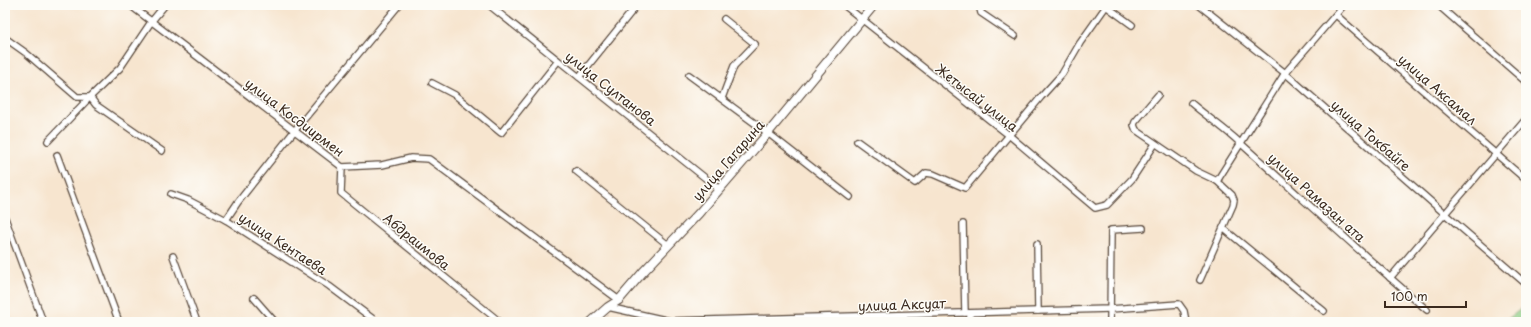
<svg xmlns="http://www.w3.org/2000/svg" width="1531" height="327" font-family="'Playpen Sans',sans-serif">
<rect width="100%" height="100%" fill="#fdfcf7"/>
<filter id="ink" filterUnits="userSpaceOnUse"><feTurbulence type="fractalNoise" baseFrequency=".025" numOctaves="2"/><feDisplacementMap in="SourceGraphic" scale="8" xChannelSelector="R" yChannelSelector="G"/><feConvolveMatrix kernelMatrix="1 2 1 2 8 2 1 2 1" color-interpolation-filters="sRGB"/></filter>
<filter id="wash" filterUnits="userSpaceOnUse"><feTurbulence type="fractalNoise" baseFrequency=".012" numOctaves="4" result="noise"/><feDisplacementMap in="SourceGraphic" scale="16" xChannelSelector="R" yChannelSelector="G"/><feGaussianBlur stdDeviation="0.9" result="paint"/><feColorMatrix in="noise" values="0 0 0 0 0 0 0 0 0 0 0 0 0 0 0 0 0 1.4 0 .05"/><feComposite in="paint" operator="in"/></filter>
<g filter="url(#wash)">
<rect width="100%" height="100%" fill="#f7e5cf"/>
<!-- green -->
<polygon fill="#8ece85" stroke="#647c52" points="1526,305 1526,322 1504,322"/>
</g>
<g filter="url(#ink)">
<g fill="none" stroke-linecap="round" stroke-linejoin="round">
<defs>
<g id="street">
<polyline points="130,5 342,167 382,165 411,158 429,159 619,300"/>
<polyline points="489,5 719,189"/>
<polyline points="844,5 1010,136 1095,208 1107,205 1132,179 1155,144"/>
<polyline points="980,5 980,9 981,13 1015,36"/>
<polyline points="1199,5 1285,73 1445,214 1526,284"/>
<polyline points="1438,5 1526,82"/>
<polyline points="1106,6 1132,25"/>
<polyline points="1336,15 1526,180"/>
<polyline points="5,38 26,53 77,97 90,97 96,105 162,151"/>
<polyline points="689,75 768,133 850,197"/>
<polyline points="579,77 637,5"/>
<polyline points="432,83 455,95 501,133 558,61"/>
<polyline points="1158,95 1135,122 1134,125 1136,130 1196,171 1217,181 1232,195 1234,200 1233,205 1200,280"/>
<polyline points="722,98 734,66 755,44 724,19"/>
<path d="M1191,103C1206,116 1223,127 1238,141C1301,197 1363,255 1427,310"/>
<polyline points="48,141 90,97 120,68 151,22 165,5"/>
<polyline points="857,141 915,183 926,173 933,174 965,188 1041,97 1062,74 1080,43 1107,5"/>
<polyline points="57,155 119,322"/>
<polyline points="342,167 341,193 500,322"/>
<polyline points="576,171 668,245"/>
<polyline points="1217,181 1285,73 1344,5"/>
<polyline points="171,194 188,200 226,220 329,286 377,322"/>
<polyline points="5,218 43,322"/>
<polyline points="226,220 238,202 295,130 399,5"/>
<polyline points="963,224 965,313"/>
<polyline points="1223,228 1324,311"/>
<polyline points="1037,244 1038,311"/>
<polyline points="173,256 197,322"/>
<polyline points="1390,278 1526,119"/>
<polyline points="254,298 275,322"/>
<polyline points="608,307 670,321 1110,309 1179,304 1184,311 1186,322"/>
<polyline points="970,313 970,322"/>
<polyline points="1110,322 1111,230 1143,228"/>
</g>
<polyline id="secondary" points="591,322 608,307 619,300 643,272 699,213 768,133 874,5"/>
</defs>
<!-- street casing -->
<use href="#street" stroke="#574639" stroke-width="8"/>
<!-- secondary casing -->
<use href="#secondary" stroke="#574639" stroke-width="10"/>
<!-- street -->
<use href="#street" stroke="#fff" stroke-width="5.5"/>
<!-- secondary -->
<use href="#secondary" stroke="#fff" stroke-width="8"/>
</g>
</g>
<g text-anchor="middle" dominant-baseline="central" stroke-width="3" stroke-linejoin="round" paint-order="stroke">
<!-- street labels -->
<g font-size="13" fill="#3b2a1e" stroke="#fdfcf7">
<text transform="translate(611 88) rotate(38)">улица Султанова</text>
<text transform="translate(1438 89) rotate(41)">улица Аксамал</text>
<text transform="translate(977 97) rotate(38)">Жетысай улица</text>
<text transform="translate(295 117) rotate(37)">улица Косдиирмен</text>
<text transform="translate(1371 135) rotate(41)">улица Токбайге</text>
<text transform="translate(728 160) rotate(-49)">улица Гагарина</text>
<text transform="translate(1317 197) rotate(42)">улица Рамазан ата</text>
<text transform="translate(417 241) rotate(39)">Абдраимова</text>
<text transform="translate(283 243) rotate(33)">улица Кентаева</text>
<text transform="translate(902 304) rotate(-2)">улица Аксуат</text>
</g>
</g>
<!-- margin -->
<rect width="1531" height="327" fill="none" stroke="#fdfcf7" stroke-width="20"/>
<!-- scale -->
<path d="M1385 301v6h81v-6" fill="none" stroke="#3b2a1e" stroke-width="2"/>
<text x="1391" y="301" font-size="12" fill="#3b2a1e" stroke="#fdfcf7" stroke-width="3" paint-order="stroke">100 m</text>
</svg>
